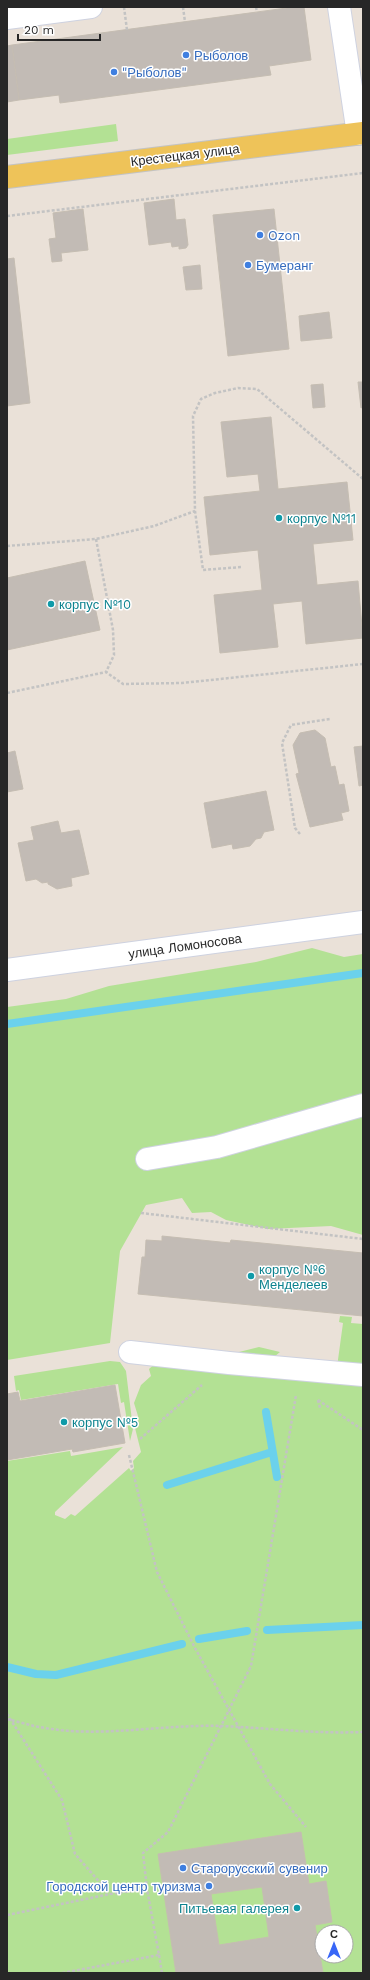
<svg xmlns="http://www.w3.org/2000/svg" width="370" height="1980" font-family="'Work Sans',sans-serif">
<rect width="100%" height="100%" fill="#eae1d8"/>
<!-- green -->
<g fill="#b3e194" fill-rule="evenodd">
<polygon points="116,124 118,141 7,155 7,139"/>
<polygon points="312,948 344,957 363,954 363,1235 331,1226 268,1229 226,1220 211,1212 192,1213 182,1198 146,1205 120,1251 110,1343 7,1360 7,1007 66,999 109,986 256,962"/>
<path d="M340,1316L352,1317L351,1323L363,1324V1973H7V1461L70,1451L71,1456L123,1447L55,1512V1515L65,1519L71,1514L75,1516L129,1468L131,1471L134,1468L133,1461L141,1452L135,1428L138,1416L134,1403L141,1385L151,1376L149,1369L158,1361L227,1355L259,1347L280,1352L268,1362L337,1367L343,1323L339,1322ZM322,1932H346V1956H322Z"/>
<polygon points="110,1361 120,1362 126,1371 133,1429 130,1441 124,1402 121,1403 118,1384 21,1400 19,1390 16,1391 14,1376"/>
</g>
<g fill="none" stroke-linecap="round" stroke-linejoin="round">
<!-- stream -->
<g stroke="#6bd1ec" stroke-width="8">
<polyline points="7,1024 363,973"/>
<polyline points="266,1412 277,1477"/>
<polyline points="167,1485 272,1452"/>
<polyline points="267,1630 363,1625"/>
<polyline points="199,1639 247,1631"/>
<polyline points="7,1667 36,1674 56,1675 182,1644"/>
</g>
</g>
<!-- building -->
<g fill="#c2bbb5" stroke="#c5bdb2" fill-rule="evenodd">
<polygon points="294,7 304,7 311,60 269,66 271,75 60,103 59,95 19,100 12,45"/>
<polygon points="12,45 19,100 7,102 7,46"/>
<polygon points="174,199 176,220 185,219 188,245 186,248 179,249 179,246 172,247 171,242 149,245 144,203"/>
<polygon points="83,209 88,250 61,253 62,261 52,262 49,239 56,238 53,213"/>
<polygon points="274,209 289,349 228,356 213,215"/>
<polygon points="14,258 30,403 7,406 7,259"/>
<polygon points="200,265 202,289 186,290 183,267"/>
<polygon points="329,312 332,338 301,341 299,316"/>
<polygon points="358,382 363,382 363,407 361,408"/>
<polygon points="323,384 325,407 313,408 311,385"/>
<polygon points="271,417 278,489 347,482 353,540 313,544 317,585 358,581 363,638 306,644 302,601 273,604 278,647 220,653 214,595 262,590 258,550 210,555 204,497 260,491 258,474 227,477 221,422"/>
<polygon points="85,561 100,630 7,650 7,578"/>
<polygon points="315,730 325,738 331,767 335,766 339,785 344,784 349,811 341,813 343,820 310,827 296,774 299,773 293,745 300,733"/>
<polygon points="363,746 363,785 359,786 354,747"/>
<polygon points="15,751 23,789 7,792 7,753"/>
<polygon points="266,791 274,830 264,832 261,838 256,839 250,846 233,849 232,844 212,848 204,803"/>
<polygon points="58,821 61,833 79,830 89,874 71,878 72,886 57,889 48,884 48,882 42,883 36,879 26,881 18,843 34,840 31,827"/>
<polygon points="162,1236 230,1243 231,1240 363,1253 363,1316 138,1294 142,1257 145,1257 146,1240 162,1241"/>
<polygon points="115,1385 125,1443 73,1452 72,1449 7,1460 7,1394 18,1392 20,1401"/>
<path d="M301,1832L309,1884L326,1881L332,1922L315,1925L323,1973H176L158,1854ZM262,1887L269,1937L219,1945L211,1894Z"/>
</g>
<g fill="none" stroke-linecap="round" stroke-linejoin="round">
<defs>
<g id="minor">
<polyline points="339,7 358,134"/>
<polyline points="7,18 91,7"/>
<polyline points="7,970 363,922"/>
<polyline points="147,1159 217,1147 363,1105"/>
<polyline points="130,1352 229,1363 363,1375"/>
</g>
<polyline id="major" points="7,177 363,133"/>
</defs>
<!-- minor casing -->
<use href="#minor" stroke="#ced2e0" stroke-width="24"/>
<!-- major casing -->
<use href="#major" stroke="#c3c3c3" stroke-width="24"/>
<!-- path -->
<g stroke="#c3c3c3" stroke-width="2.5" stroke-dasharray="3 2" stroke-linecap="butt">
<polyline points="124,7 127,30"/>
<polyline points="183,7 185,22"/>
<polyline points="256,7 257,12"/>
<polyline points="7,216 363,173"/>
<polyline points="96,539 113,630 114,655 106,672"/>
<polyline points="7,546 96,539 154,526 195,511"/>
<polyline points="241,567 203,570 195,511 193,416 201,399 215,393 238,388 257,389 363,479"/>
<polyline points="7,693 106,672 123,684 182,683 363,664"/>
<polyline points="300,834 295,828 282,743 291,725 330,719"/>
<polyline points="141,1213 363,1239"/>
<polyline points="318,1400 363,1430"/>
<polyline points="318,1400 320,1408"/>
<polyline points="140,1439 202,1385"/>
<polyline points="129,1455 157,1572 195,1648 270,1784 306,1827"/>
<polyline points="7,1714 62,1800 75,1854 110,1894"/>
<path d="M7,1719C19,1722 32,1726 45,1728C103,1738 163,1724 221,1726C268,1728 315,1734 363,1732"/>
<polyline points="147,1889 143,1853 168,1832 251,1666 296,1395"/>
<polyline points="7,1915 110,1894 147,1889 159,1955 62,1973"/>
<polyline points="159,1955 162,1973"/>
</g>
<!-- minor -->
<use href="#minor" stroke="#fff" stroke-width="22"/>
<!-- major -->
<use href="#major" stroke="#eec359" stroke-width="22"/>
</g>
<!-- markers -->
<g fill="#3f7fe0" stroke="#fff" stroke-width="1.5">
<circle cx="186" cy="55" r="4"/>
<circle cx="114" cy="72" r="4"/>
<circle cx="260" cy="235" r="4"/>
<circle cx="248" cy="265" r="4"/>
<circle cx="183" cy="1868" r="4"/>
<circle cx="209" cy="1886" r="4"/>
</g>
<g fill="#0f9aa8" stroke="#fff" stroke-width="1.5">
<circle cx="279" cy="518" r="4"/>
<circle cx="51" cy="604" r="4"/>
<circle cx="251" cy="1276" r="4"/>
<circle cx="64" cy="1422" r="4"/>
<circle cx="297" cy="1908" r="4"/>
</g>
<g text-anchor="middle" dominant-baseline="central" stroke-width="3" stroke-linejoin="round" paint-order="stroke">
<!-- shop labels -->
<g font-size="13" fill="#366cbe" stroke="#fff" text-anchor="start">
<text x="194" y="55">Рыболов</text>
<text x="122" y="72">"Рыболов"</text>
<text x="268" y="235">Ozon</text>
<text x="256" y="265">Бумеранг</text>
<text x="191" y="1868">Старорусский сувенир</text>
<text x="201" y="1886" text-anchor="end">Городской центр туризма</text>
</g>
<!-- street labels -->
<g font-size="13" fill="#272727" stroke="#fff">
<text transform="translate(185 155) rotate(-7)">Крестецкая улица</text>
<text transform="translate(185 946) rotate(-8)">улица Ломоносова</text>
</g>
<!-- culture labels -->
<g font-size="13" fill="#0d838f" stroke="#fff" text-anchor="start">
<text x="287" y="518">корпус №11</text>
<text x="59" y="604">корпус №10</text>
<text x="259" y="1269">корпус №6<tspan x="259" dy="15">Менделеев</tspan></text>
<text x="72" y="1422">корпус №5</text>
<text x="289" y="1908" text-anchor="end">Питьевая галерея</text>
</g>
</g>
<!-- border -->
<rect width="370" height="1980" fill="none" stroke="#272727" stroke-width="16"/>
<!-- north arrow -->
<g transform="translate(334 1944)"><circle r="19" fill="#ffffff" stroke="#a9a9a9"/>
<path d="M0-3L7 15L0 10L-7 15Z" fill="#3866f7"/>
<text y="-6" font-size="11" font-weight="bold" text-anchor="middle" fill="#272727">С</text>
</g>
<!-- scale -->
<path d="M18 34v6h82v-6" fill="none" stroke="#272727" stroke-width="2"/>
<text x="24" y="34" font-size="12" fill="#272727" stroke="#ffffff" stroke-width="3" paint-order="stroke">20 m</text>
</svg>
